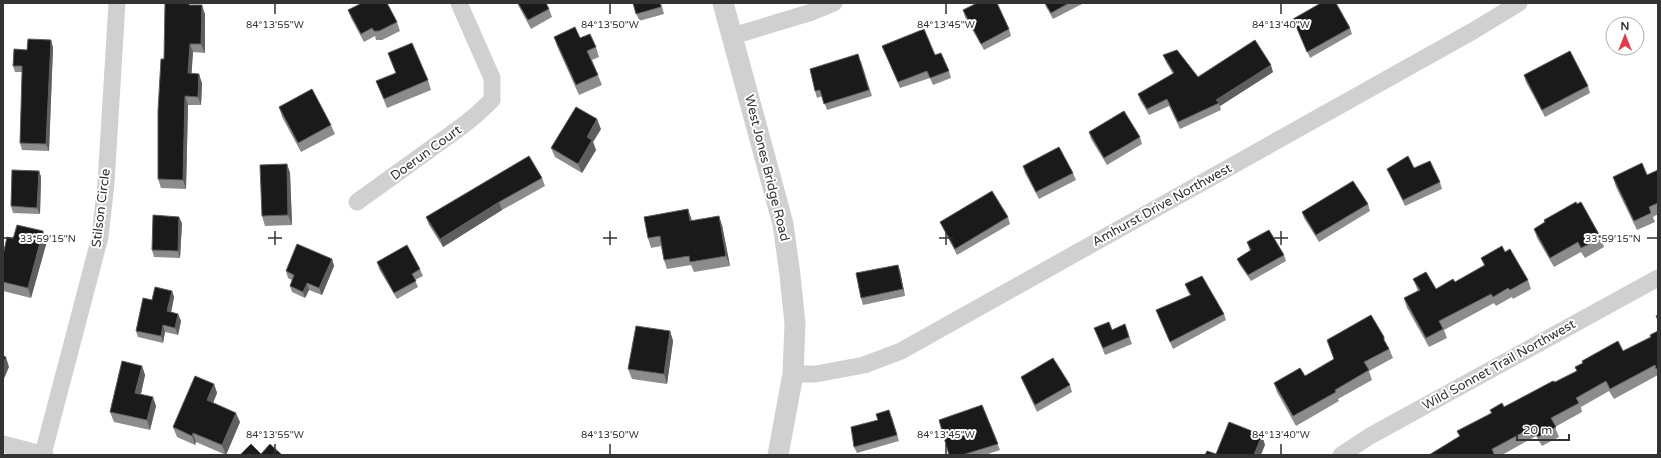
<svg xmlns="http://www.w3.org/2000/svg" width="1661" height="458" font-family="'Varela Round',sans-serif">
<rect width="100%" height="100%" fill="#fff"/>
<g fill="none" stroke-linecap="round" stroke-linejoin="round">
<!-- minor -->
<g stroke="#d0d0d0" stroke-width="17">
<polyline points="733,36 812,12 834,3"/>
<polyline points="357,202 461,127 476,115 492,100 492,78 459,3"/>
<polyline points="793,374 816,374 864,365 901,351 1473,31 1519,3"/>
<polyline points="3,444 45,455"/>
<polyline points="43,454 100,237 106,183 117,3"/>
<polyline points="1341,455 1370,436 1658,278"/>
</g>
<!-- tertiary -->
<polyline stroke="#d0d0d0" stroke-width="21" points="723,3 783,224 790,275 795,324 793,374 778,455"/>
</g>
<!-- wall -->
<g fill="#8c8c8c">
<polygon points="358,3 387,3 397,22 400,31 382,40 376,40 375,36 364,42 351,18 348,10 359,5"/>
<polygon points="517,3 546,3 549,9 552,17 531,29"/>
<polygon points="633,3 661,3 664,14 639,21"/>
<polygon points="1044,3 1084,3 1053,19"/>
<polygon points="192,5 205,14 205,53 193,52 191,74 202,83 201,105 188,105 186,189 161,188 158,179 164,59"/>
<polygon points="963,10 1009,29 1011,36 984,50 965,17"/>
<polygon points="1293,19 1350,28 1352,34 1310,58"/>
<polygon points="554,37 580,38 596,47 599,57 592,60 602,85 579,95 557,46"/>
<polygon points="882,46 935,55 949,71 951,78 933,85 930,78 900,88"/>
<polygon points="53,47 49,151 22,150 20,143 22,72 15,72 13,66 27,50"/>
<polygon points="388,53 428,80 431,90 387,108 376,81 396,73"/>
<polygon points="1163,55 1198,77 1273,72 1220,106 1221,110 1180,129 1169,106 1149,115 1140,100 1138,94 1173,74 1166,62"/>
<polygon points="861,61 872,96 827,110 822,96 817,98 815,91"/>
<polygon points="1524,75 1588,86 1590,93 1545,117 1526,82"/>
<polygon points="279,107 331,125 335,134 301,152 282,117"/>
<polygon points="601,129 593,142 596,150 582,173 555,157 551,148"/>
<polygon points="1089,132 1140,137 1142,144 1107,165 1091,139"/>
<polygon points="287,164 290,173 292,225 265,226 262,216"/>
<polygon points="1023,166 1073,173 1076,180 1039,199 1025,173"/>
<polygon points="1387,169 1440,182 1442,189 1405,206 1390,175"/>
<polygon points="1658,170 1658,214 1653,217 1655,222 1637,230 1616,187 1613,177 1647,175"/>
<polygon points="39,171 41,177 40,214 13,213 11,206"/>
<polygon points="542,178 545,186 502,210 443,247 429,225 426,217"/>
<polygon points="1368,204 1370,211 1319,242 1304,218 1302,212"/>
<polygon points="688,209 692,220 722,225 730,266 694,272 691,265 667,269 664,260 661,246 651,248 648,238"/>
<polygon points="1008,217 1010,224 957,255 943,228 940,222"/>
<polygon points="1544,220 1601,238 1604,247 1585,258 1581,252 1554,267 1537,238 1534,229 1545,223"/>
<polygon points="182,223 180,258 154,257 152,250"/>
<polygon points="43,231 47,241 31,298 3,291 3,255 13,239"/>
<polygon points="1247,242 1284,255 1286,261 1251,281 1240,265 1237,259 1250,251"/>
<polygon points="1505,252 1528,280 1531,289 1513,299 1512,297 1496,306 1494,303 1444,330 1447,338 1429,347 1407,308 1404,298 1418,291 1413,279 1436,289 1455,282 1484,266 1481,258"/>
<polygon points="332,259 334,266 322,295 309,290 305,298 292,292 290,286 292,280 288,278 286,271"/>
<polygon points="377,262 420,269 423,276 415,280 418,287 397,299 379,269"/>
<polygon points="900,271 905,296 863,305 861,298"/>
<polygon points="1185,284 1224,314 1226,320 1173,349 1156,310 1190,295 1187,290"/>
<polygon points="172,291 174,297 171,312 178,314 181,321 178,335 165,332 163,343 138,337 136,331 152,300"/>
<polygon points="1125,324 1132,344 1105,355 1094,328 1112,330"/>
<polygon points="1658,327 1658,375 1614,399 1609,391 1581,407 1582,412 1555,427 1559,437 1542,446 1536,436 1502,455 1429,455 1460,437 1457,431 1491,413 1490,410 1504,407 1555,382 1577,371 1575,367 1583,363 1582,361 1623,351 1651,337 1658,331 1657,328"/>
<polygon points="670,331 673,341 667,384 632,379 628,369"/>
<polygon points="1388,346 1393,358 1369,371 1372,380 1338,399 1339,401 1296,426 1277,392 1274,383 1305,376"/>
<polygon points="142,366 145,375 141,394 156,406 150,430 114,422 110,412"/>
<polygon points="1021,377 1070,385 1072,392 1037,412 1024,384"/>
<polygon points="214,384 217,393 213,403 240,422 226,455 196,442 195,445 177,437 173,427"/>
<polygon points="982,405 1000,450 985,455 949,455"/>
<polygon points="892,417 899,441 857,453 854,447"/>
</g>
<!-- shaded-wall -->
<g fill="#5f5f5f">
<polygon points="202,5 205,14 205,53 201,44"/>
<polygon points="51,40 53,47 49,151 46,144"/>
<polygon points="190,44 193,52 191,82 188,73"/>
<polygon points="1271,65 1273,72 1220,106 1216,100"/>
<polygon points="199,74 202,83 201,105 198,97"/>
<polygon points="185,96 188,105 186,189 183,180"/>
<polygon points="597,119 601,129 593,142 596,150 582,173 578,164 587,137"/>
<polygon points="287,164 290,173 292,225 288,215"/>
<polygon points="39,171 41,177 40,214 37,208"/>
<polygon points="499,202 502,210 443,247 440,239"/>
<polygon points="688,209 691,219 693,230 690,221"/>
<polygon points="719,216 722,225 730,266 726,256"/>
<polygon points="179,217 182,223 180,258 178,251"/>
<polygon points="43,231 47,241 31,298 28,288"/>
<polygon points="332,259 334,266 322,295 319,288"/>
<polygon points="898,265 900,271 905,296 903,289"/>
<polygon points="307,283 309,290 305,298 303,292"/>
<polygon points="172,291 174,297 170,318 167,311"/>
<polygon points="178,314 181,321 178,335 175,328"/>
<polygon points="163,325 165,332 163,343 161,336"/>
<polygon points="670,331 673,341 667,384 664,374"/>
<polygon points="6,357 9,367 3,381 3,364"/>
<polygon points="142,366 145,375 139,402 135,393"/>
<polygon points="214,384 217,393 210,410 207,400"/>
<polygon points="153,397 156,406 150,430 147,420"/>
<polygon points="236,413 240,422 226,455 222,445"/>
<polygon points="193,433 196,442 195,445 192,436"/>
<polygon points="1262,435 1265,445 1261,455 1254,455"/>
</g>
<!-- building -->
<g fill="#1a1a1a" stroke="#5f5f5f">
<polygon points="165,3 189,3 189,5 202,5 201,44 190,44 188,73 199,74 198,97 185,96 183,180 158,179 158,111 161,59 164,59"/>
<polygon points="359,3 387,3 397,22 379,31 374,31 372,28 361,34 348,10 360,4"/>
<polygon points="518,3 546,3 549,9 528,20"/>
<polygon points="633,3 660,3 661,7 636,14"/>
<polygon points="977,3 997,3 1009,29 981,44 963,10"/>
<polygon points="1045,3 1069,3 1051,13"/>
<polygon points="1321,3 1336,3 1350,28 1307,52 1293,19"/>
<polygon points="575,27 580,38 590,34 596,47 587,51 598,75 576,85 554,37"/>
<polygon points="924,29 935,55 941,53 949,71 930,78 927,71 898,82 882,46"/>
<polygon points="28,39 51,40 46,144 20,143 22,74 22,66 13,66 14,49 27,50"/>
<polygon points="1255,40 1271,65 1216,100 1219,103 1178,122 1167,99 1147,109 1138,94 1174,73 1163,55 1177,50 1198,77"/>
<polygon points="412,43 428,80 384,99 376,81 396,73 388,53"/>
<polygon points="1570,51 1588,86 1542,110 1524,75"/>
<polygon points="858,54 869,90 824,104 820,90 815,91 810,69"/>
<polygon points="312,89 331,125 298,143 279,107"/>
<polygon points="576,107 597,119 587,137 592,140 578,164 551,148"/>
<polygon points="1124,111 1140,137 1104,158 1089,132"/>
<polygon points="1059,147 1073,173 1036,192 1023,166"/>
<polygon points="529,156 542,178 499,202 440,239 426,217"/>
<polygon points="1408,156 1414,168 1430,161 1440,182 1403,200 1387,169"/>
<polygon points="1642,163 1647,175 1658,170 1658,203 1649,207 1651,213 1634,221 1613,177"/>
<polygon points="287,164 288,215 262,216 260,165"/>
<polygon points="12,170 39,171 37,208 11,206"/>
<polygon points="1353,181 1368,204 1316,235 1302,212"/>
<polygon points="992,191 1008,217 955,249 940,222"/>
<polygon points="1576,202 1577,204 1581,202 1601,238 1581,248 1578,242 1550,258 1534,229 1545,222 1544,220"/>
<polygon points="688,209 690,221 719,216 726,256 690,262 689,256 664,260 660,236 648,238 644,217"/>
<polygon points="153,215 179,217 178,251 152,250"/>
<polygon points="17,225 43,231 28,288 3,282 3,255 7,237 13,239"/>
<polygon points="1269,230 1284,255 1248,275 1237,259 1251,250 1247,242"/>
<polygon points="297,244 332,259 319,288 307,283 303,292 290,286 294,275 286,271"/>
<polygon points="407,245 420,269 412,274 416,281 394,293 377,262"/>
<polygon points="1502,246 1505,252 1510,249 1528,280 1510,290 1508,288 1493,297 1491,294 1439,321 1443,329 1426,338 1404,298 1420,290 1413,279 1426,272 1436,289 1453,279 1455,282 1485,265 1481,258"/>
<polygon points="898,265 903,289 861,298 856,273"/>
<polygon points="1202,276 1224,314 1170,342 1156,310 1191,295 1185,284"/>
<polygon points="155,287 172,291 167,311 178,314 175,328 163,325 161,336 136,331 143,298 152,300"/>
<polygon points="1371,315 1384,337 1384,340 1389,349 1364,362 1369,370 1335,390 1336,392 1293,416 1274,383 1300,368 1305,376 1334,359 1327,340"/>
<polygon points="1658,315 1658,320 1656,316"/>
<polygon points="1109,322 1112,330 1125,324 1129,337 1103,348 1094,328"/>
<polygon points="636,326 670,331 664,374 628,369"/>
<polygon points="1658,331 1658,368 1656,369 1655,365 1610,389 1606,381 1576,398 1579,403 1551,418 1556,427 1538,437 1533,427 1492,449 1494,454 1493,455 1429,455 1460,436 1457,431 1492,413 1490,410 1502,403 1504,407 1553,381 1555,382 1577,371 1575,367 1583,363 1582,361 1618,341 1623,351 1651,337 1650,335"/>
<polygon points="3,356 6,357 3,364"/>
<polygon points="1053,358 1070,385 1035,405 1021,377"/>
<polygon points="122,361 142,366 135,393 153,397 147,420 110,412"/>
<polygon points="195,376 214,384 207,400 236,413 222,445 193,433 192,436 173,427"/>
<polygon points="982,405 998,444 962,455 949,455 939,420"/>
<polygon points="889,410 897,435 854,447 851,427 878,420 876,414"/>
<polygon points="1229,422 1262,435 1254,455 1205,455 1207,451 1216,454"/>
<polygon points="251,444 261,454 270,444 282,455 240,455"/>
</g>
<!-- ticks -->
<path fill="none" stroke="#333" stroke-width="1.5" d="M275,4V14M610,4V14M946,4V14M1281,4V14M275,231V245M610,231V245M946,231V245M1281,231V245M4,238H14M268,238H282M603,238H617M939,238H953M1274,238H1288M1647,238H1657M275,444V454M610,444V454M946,444V454M1281,444V454"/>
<g text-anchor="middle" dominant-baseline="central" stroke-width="4" stroke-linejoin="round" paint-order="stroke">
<!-- street labels -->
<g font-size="13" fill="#333" stroke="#fff">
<text transform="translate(426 153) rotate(-36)">Doerun Court</text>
<text transform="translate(767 168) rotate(76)">West Jones Bridge Road</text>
<text transform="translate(1162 205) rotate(-29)">Amhurst Drive Northwest</text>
<text transform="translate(101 208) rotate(-83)">Stilson Circle</text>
<text transform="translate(1499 365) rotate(-29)">Wild Sonnet Trail Northwest</text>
</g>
</g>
<g font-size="10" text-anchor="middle" fill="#333" stroke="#fff" stroke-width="4" stroke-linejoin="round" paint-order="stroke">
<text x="275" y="28">84°13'55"W</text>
<text x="610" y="28">84°13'50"W</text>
<text x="946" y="28">84°13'45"W</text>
<text x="1281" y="28">84°13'40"W</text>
<text x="48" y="242">33°59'15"N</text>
<text x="1613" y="242">33°59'15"N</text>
<text x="275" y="438">84°13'55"W</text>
<text x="610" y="438">84°13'50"W</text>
<text x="946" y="438">84°13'45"W</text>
<text x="1281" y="438">84°13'40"W</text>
</g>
<!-- border -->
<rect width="1661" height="458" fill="none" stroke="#333333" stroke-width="8"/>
<!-- north arrow -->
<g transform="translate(1625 36)"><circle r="19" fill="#ffffff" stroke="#adadad"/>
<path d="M0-3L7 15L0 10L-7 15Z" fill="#e63946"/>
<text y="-6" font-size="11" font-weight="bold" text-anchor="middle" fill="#333333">N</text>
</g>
<!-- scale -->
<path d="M1517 434v6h52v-6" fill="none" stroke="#333333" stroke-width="2"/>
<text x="1523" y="434" font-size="12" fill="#333333" stroke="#ffffff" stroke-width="3" paint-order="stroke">20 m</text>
</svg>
